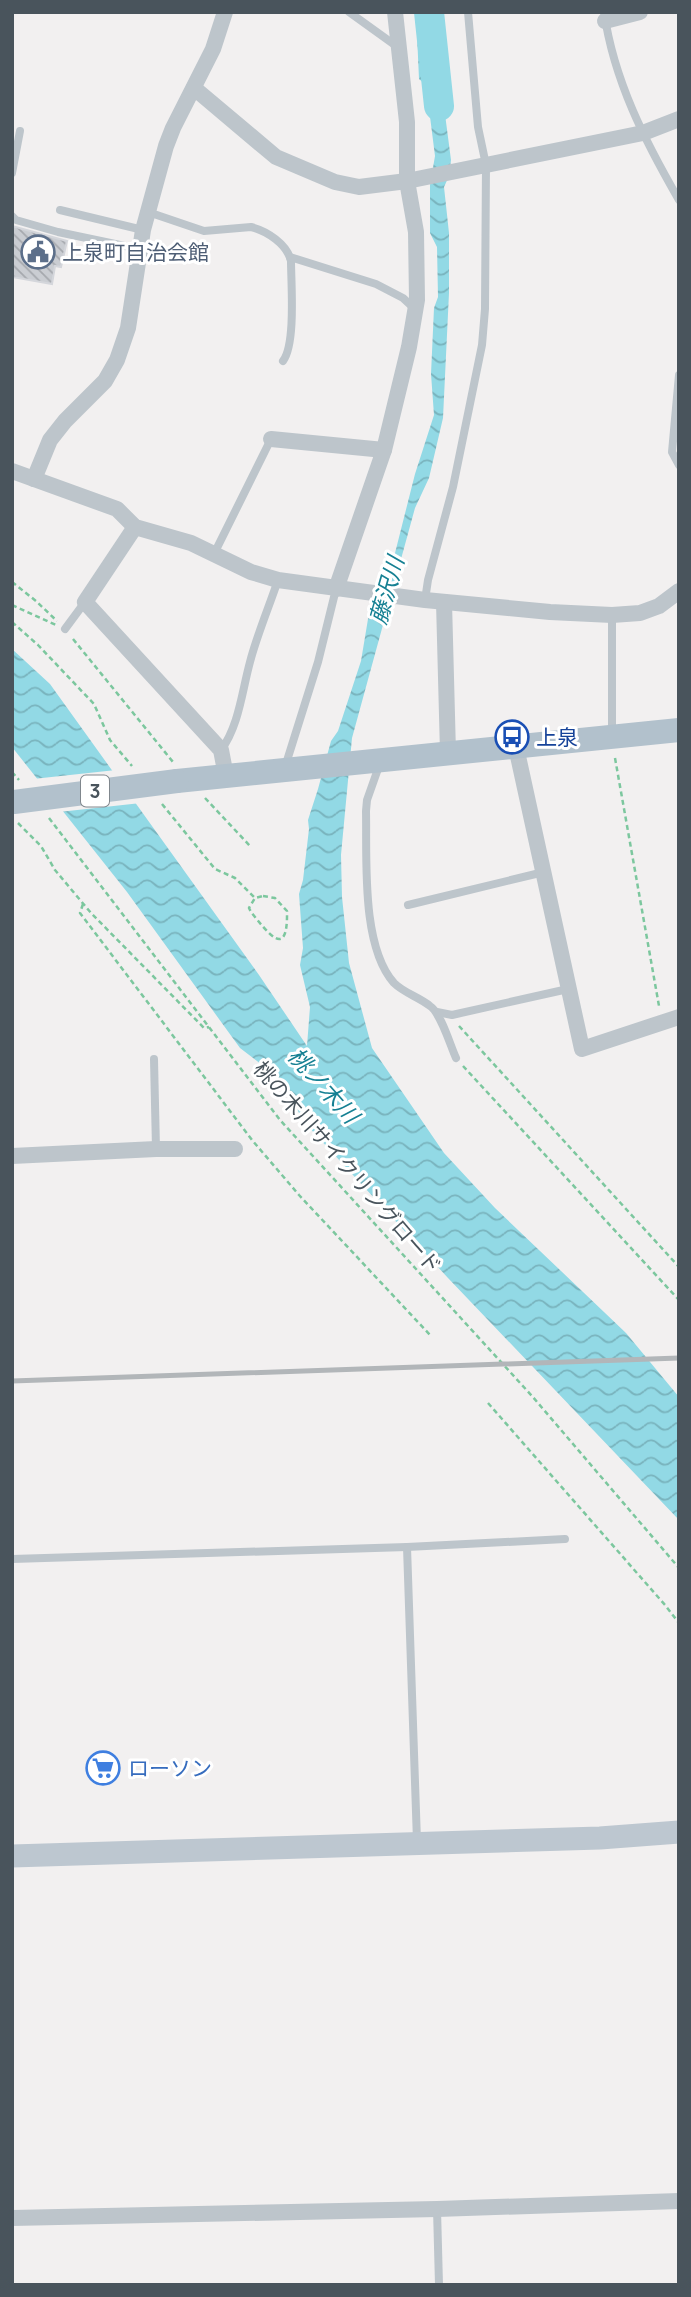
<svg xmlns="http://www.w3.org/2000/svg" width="691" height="2297" font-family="Manrope,'Noto Sans JP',sans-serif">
<defs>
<pattern id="water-waves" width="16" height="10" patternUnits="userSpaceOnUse" patternTransform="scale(1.75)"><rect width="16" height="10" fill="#92d9e5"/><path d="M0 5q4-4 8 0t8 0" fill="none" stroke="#79b3bd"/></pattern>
<pattern id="building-back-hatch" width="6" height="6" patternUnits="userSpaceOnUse" patternTransform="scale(1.75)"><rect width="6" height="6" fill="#cacdd2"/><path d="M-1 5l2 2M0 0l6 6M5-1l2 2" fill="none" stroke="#a6a9ae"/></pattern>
</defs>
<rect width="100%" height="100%" fill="#f2f0f0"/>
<!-- water -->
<polygon fill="url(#water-waves)" points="416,12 420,12 421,30 430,63 450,75 443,99 451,160 449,176 444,187 449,233 449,293 443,418 429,478 415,508 352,738 341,855 342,897 349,963 372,1048 444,1153 495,1208 626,1333 679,1397 679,1520 448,1278 305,1123 278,1077 240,1048 127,892 12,747 12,649 50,684 259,975 307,1046 310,1007 300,965 303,948 299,894 303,880 309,829 308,820 318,789 331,741 338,731 361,661 371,601 381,576 393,561 415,474 434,415 431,374 434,308 438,297 437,247 430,233 430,185 435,156 426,85 419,79"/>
<!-- pier -->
<polygon fill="#f2f0f0" points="116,770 141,803 59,812 33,779"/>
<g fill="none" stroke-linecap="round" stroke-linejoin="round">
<!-- river -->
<polyline stroke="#92d9e5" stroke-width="30" points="429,12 439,106"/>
</g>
<!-- building -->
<polygon fill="url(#building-back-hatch)" stroke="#d4d6db" stroke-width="2" points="12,226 67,241 61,267 55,266 52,284 12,277"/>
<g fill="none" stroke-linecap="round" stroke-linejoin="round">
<!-- path -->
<g stroke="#7cc79e" stroke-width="2.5" stroke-dasharray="5 3.5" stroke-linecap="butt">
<polyline points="12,582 36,601 57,621"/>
<polyline points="12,605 56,625"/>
<polyline points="12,622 38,645 94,704 110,740 132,766"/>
<polyline points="73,639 173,762"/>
<polyline points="615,758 659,1006"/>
<polyline points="12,772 19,780"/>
<polyline points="205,798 251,847"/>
<polyline points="162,804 215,869 235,878 255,898"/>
<polyline points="49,818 280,1120 532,1396 679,1568"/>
<polyline points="18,823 41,846 55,870 91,913 204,1028 209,1027"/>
<path d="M263,896L275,898L287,911C288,961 268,933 251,912L249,908L255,898Z"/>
<polyline points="83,904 80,913 252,1140 299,1195 431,1336"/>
<polyline points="459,1026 679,1267"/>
<polyline points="463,1066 679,1300"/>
<polyline points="488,1403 665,1605 679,1623"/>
</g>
<!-- lane -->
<g stroke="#bdc5cb" stroke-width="8">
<polyline points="349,12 399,48"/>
<path d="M604,12C614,81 645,141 679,200"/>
<polyline points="12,173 20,131"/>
<polyline points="60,210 143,230"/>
<path d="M148,212L204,231L251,227C267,231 287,244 291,261C291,283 296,344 283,361"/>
<polyline points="12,216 16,220 58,232 139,249"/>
<polyline points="290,257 376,284 403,298 416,310"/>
<polyline points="679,375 672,452 679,465"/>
<polyline points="213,556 271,439"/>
<polyline points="425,600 428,580 453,487 482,345 485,309 486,165 478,127 468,12"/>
<polyline points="65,629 85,602"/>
<polyline points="612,735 612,615"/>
<path d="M221,750C239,726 242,691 250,662C257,635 269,607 278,580"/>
<path d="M379,766L367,800L366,811C367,859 361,946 394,983C404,993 419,997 430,1006C441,1013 450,1045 456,1058"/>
<polyline points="285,767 318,662 336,589"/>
<polyline points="408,905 544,872"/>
<polyline points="437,1012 452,1015 568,989"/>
<polyline points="154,1059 156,1149"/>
<polyline points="407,1547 417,1841"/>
<polyline points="12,1559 407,1547 565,1539"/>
<polyline points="437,2209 439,2285"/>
</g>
<!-- street -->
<g stroke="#bdc5cb" stroke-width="16">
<polyline points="605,21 640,12"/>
<polyline points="194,88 276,157 335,182 359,187 407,181 643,133 679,119"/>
<polyline points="271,439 384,450"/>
<polyline points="12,471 117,509 135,527 191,543 251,572 278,580 425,600 550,612 612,615 640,613 659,606 679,591"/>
<polyline points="34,479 50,440 65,421 105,381 117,360 128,328 143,230 166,146 173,128 213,49 225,12"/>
<polyline points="135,527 85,602 221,750 226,776"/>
<polyline points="336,589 384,450 409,347 417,300 416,232 407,181 407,122 395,12"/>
<polyline points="444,602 448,753"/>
<polyline points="516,747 582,1049 679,1017"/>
<polyline points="12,1156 156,1149 235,1149"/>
<polyline points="12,2218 437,2209 679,2201"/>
</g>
<!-- secondary -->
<polyline stroke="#bdc7d0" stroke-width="23" points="12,1856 600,1838 679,1832"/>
<!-- primary -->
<polyline stroke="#b2c1cc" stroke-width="24" points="177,781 679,730"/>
<!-- rail -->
<polyline stroke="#b2b6b9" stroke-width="5" points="12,1381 679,1358"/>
<!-- primary-bridge -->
<polyline stroke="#b2c1cc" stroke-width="24" points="14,802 177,781"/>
</g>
<!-- icons -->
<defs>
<symbol id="civic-ring" viewBox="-11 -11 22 22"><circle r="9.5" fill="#fff" stroke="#5c6f8a" stroke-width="1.5"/><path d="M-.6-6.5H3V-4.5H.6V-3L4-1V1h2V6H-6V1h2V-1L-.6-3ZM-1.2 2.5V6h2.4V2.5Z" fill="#5c6f8a"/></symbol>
<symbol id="bus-ring" viewBox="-11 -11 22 22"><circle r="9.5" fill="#fff" stroke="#1a4fb4" stroke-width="1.5"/><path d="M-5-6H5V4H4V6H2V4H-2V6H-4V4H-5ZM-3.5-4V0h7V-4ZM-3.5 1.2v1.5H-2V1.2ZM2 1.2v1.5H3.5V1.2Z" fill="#1a4fb4"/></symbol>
<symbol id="supermarket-ring" viewBox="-11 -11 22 22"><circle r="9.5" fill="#fff" stroke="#3f7fe0" stroke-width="1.5"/><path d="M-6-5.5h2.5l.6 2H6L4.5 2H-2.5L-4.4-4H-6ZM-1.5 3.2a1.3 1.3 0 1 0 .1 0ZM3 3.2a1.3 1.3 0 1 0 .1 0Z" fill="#3f7fe0"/></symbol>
</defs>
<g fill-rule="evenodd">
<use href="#civic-ring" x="19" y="233" width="38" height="38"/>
<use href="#bus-ring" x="493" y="718" width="38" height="38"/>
<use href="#supermarket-ring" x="84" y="1749" width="38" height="38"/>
</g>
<g text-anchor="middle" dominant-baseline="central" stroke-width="6" stroke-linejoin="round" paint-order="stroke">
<!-- shield labels -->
<rect fill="#fff" stroke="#80878d" stroke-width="2" x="81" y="775.5" width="28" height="31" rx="5"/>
<g font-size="19" font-weight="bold" fill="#49545c">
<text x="95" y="791">3</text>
</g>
<!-- service labels -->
<g font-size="21" fill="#4e5e75" stroke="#fff" text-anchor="start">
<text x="62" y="252">上泉町自治会館</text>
</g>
<!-- transit labels -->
<g font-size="21" fill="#164399" stroke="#fff" text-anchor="start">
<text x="536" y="737">上泉</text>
</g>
<!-- street labels -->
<g font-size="21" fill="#49545c" stroke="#fff">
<text transform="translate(348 1167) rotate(49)">桃の木川サイクリングロード</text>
</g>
<!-- shop labels -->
<g font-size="21" fill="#366cbe" stroke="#fff" text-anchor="start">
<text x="128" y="1768">ローソン</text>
</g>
<!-- water labels -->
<g font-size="23" font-style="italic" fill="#168093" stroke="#fff">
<text transform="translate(386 590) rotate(-74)">藤沢川</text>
<text transform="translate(324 1085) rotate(48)">桃ノ木川</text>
</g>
</g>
<!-- border -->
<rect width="691" height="2297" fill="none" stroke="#49545c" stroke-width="28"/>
</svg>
